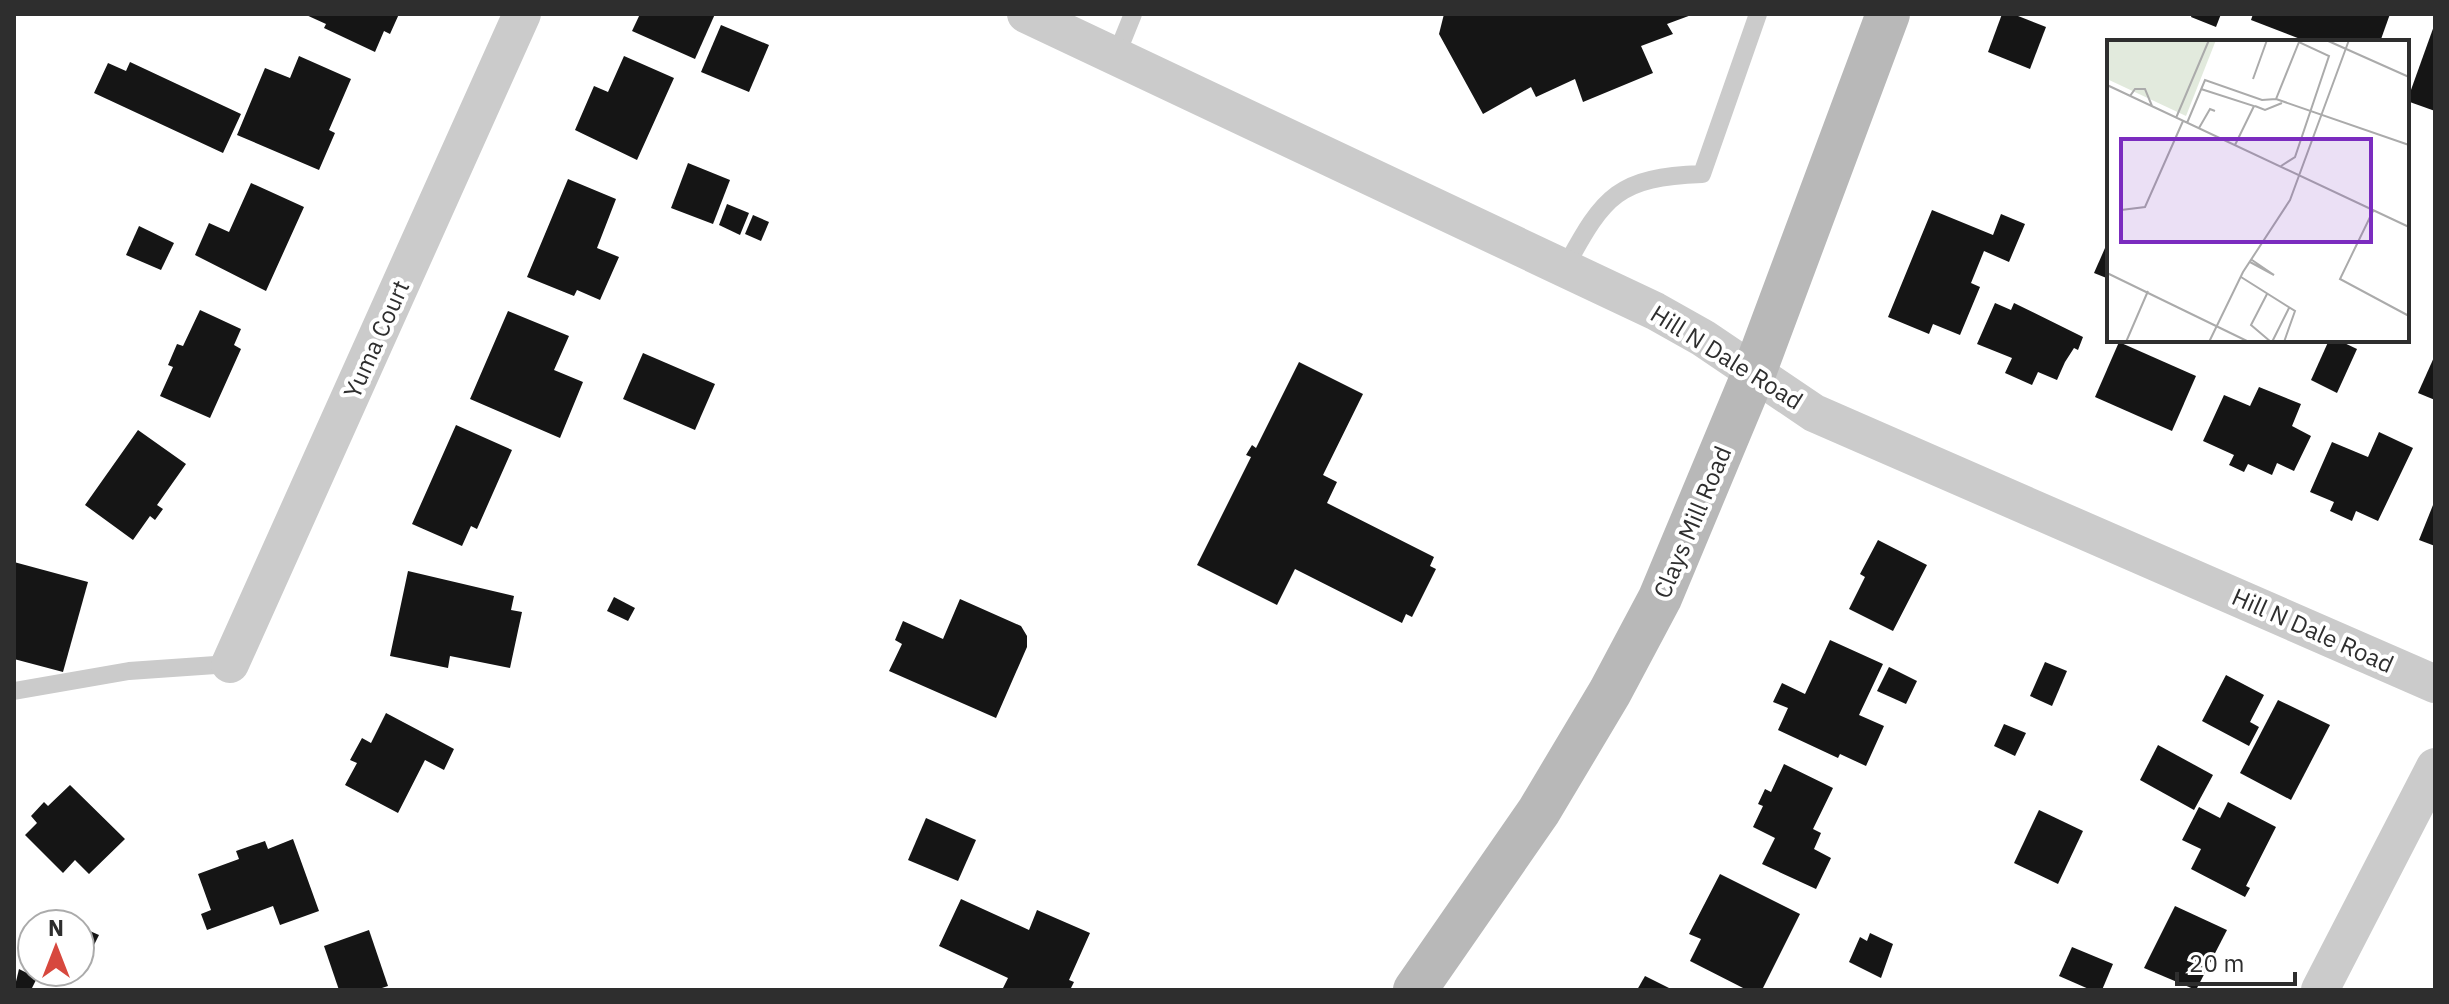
<svg xmlns="http://www.w3.org/2000/svg" width="2449" height="1004" font-family="'IBM Plex Sans',sans-serif">
<rect width="100%" height="100%" fill="#fff"/>
<!-- building -->
<g fill="#151515">
<polygon points="304,14 399,14 390,34 384,31 375,52 324,28 326,24"/>
<polygon points="640,14 715,14 695,59 632,31"/>
<polygon points="1444,14 1694,14 1667,24 1673,34 1641,46 1653,73 1583,102 1575,79 1536,97 1531,87 1483,114 1439,34"/>
<polygon points="2002,14 2013,14 2046,27 2030,69 1988,52"/>
<polygon points="2192,14 2221,14 2216,27 2191,17"/>
<polygon points="2253,14 2390,14 2380,42 2308,42 2251,20"/>
<polygon points="2435,23 2435,111 2407,101"/>
<polygon points="721,25 769,45 749,92 701,72"/>
<polygon points="299,56 351,79 329,130 335,133 319,170 237,135 265,68 290,78"/>
<polygon points="624,56 674,78 637,160 575,130 594,86 608,92"/>
<polygon points="130,62 241,114 223,153 94,93 108,63 126,71"/>
<polygon points="688,163 730,180 713,224 671,208"/>
<polygon points="568,179 616,199 597,248 619,257 600,300 577,290 574,296 527,277"/>
<polygon points="251,183 304,207 266,291 195,255 209,223 229,232"/>
<polygon points="727,204 749,213 740,235 719,225"/>
<polygon points="1932,210 1993,235 2001,214 2025,224 2009,262 1984,251 1971,283 1980,287 1960,335 1933,324 1929,334 1888,317"/>
<polygon points="753,215 769,222 761,241 745,234"/>
<polygon points="139,226 174,243 161,270 126,255"/>
<polygon points="2109,239 2109,279 2094,273"/>
<polygon points="1995,303 2011,310 2014,303 2083,337 2078,350 2074,348 2065,362 2057,380 2038,372 2032,385 2005,373 2012,358 1977,344"/>
<polygon points="200,310 241,329 234,345 241,349 210,418 160,396 173,367 168,365 177,344 183,346"/>
<polygon points="508,311 569,336 554,370 583,382 560,438 470,399"/>
<polygon points="2329,340 2338,340 2357,349 2337,393 2311,380"/>
<polygon points="2119,342 2196,376 2172,431 2095,397"/>
<polygon points="643,353 715,384 695,430 623,399"/>
<polygon points="2435,355 2435,400 2418,393"/>
<polygon points="1299,362 1363,394 1323,475 1337,482 1327,503 1434,557 1430,566 1436,569 1412,617 1406,614 1402,623 1295,569 1277,605 1197,565 1251,457 1246,455 1252,445 1256,448"/>
<polygon points="2259,387 2301,404 2292,426 2311,436 2294,471 2277,463 2272,475 2248,464 2244,472 2229,465 2234,455 2203,441 2224,395 2250,406"/>
<polygon points="456,425 512,450 477,529 471,526 462,546 412,524"/>
<polygon points="138,430 186,464 157,505 163,509 155,520 150,516 133,540 85,505"/>
<polygon points="2379,432 2413,448 2378,521 2356,511 2352,521 2330,511 2334,502 2310,492 2332,442 2368,457"/>
<polygon points="2435,500 2435,546 2419,540"/>
<polygon points="1878,540 1927,565 1893,631 1849,609 1865,577 1860,574"/>
<polygon points="14,562 88,582 63,672 14,659"/>
<polygon points="408,571 514,596 511,610 522,612 510,668 450,656 448,668 390,656"/>
<polygon points="614,597 635,608 628,621 607,611"/>
<polygon points="960,599 1021,626 1027,636 1027,647 996,718 889,671 902,644 895,640 903,621 943,639"/>
<polygon points="1830,640 1883,664 1859,715 1884,726 1866,766 1840,754 1838,758 1778,730 1788,708 1773,702 1782,683 1805,694"/>
<polygon points="2045,662 2067,671 2052,706 2030,696"/>
<polygon points="1889,667 1917,681 1906,704 1877,691"/>
<polygon points="2226,675 2264,695 2250,722 2259,727 2249,746 2202,721"/>
<polygon points="2278,700 2330,725 2291,800 2240,773"/>
<polygon points="386,713 454,749 444,770 425,760 398,813 345,785 357,763 350,760 362,738 371,743"/>
<polygon points="2004,724 2026,733 2015,756 1994,746"/>
<polygon points="2158,745 2213,775 2194,810 2140,780"/>
<polygon points="1784,764 1833,788 1813,829 1821,833 1814,849 1831,858 1816,889 1762,864 1775,838 1753,827 1763,806 1758,804 1765,789 1771,792"/>
<polygon points="70,785 125,839 89,874 75,860 63,873 25,835 37,823 31,816 44,802 48,806"/>
<polygon points="2228,802 2276,827 2246,886 2250,888 2245,897 2191,869 2201,849 2182,840 2199,807 2220,818"/>
<polygon points="2039,810 2083,831 2058,884 2014,863"/>
<polygon points="926,818 976,840 958,881 908,860"/>
<polygon points="293,839 319,911 280,925 273,906 207,930 201,914 211,910 198,874 239,859 236,851 265,841 268,849"/>
<polygon points="1720,874 1800,914 1762,990 1747,990 1690,961 1701,939 1689,934"/>
<polygon points="961,899 1029,930 1037,910 1090,933 1069,980 1074,982 1070,990 1002,990 1008,978 939,946"/>
<polygon points="2175,906 2227,930 2196,990 2144,968"/>
<polygon points="83,928 99,935 92,949 80,943"/>
<polygon points="369,930 388,986 376,990 339,990 324,946"/>
<polygon points="1870,933 1893,944 1881,978 1849,962 1860,937 1867,941"/>
<polygon points="2072,947 2113,964 2102,990 2091,990 2059,976"/>
<polygon points="19,969 37,978 31,990 14,990"/>
<polygon points="1645,976 1673,990 1637,990"/>
</g>
<g fill="none" stroke-linecap="round" stroke-linejoin="round">
<!-- lane -->
<g stroke="#cbcbcb" stroke-width="18">
<polyline points="1116,56 1133,14"/>
<path d="M1566,266C1604,195 1619,177 1702,174L1758,14"/>
<polyline points="14,691 129,671 230,664"/>
</g>
<!-- street -->
<g stroke="#cbcbcb" stroke-width="38">
<polyline points="1026,14 1655,311 1703,338 1814,413 2435,684"/>
<polyline points="230,664 522,14"/>
<polyline points="2320,990 2435,767"/>
</g>
<!-- secondary -->
<polyline stroke="#b8b8b8" stroke-width="44" points="1415,990 1539,811 1610,692 1660,598 1754,373 1888,14"/>
</g>
<g text-anchor="middle" dominant-baseline="central" stroke-width="8" stroke-linejoin="round" paint-order="stroke">
<!-- street labels -->
<g font-size="24" fill="#2e2e2e" stroke="#fff">
<text transform="translate(376 339) rotate(-66)">Yuma Court</text>
<text transform="translate(1727 357) rotate(32)">Hill N Dale Road</text>
<text transform="translate(1692 522) rotate(-67)">Clays Mill Road</text>
<text transform="translate(2313 630) rotate(24)">Hill N Dale Road</text>
</g>
</g>
<!-- overview -->
<g transform="translate(2107 40)">
<rect width="302" height="302" fill="#fff"/>
<path d="M0,0H109L79,76L0,39Z" fill="#e2eadd"/>
<path d="M0,0H36L20,25L0,12Z" fill="#e2eadd"/>
<path fill="none" stroke="#ababab" stroke-width="2" d="M219,0L302,37M146,39L160,0M0,45L302,187M94,49L147,66L128,105M23,56L28,49H38L45,66M169,59L302,105M148,66L158,70L175,63M69,78L102,0M80,83L98,40L155,60L169,59L192,2L222,16L188,117L174,126M92,88L103,69L108,71M14,170L38,167L76,81M266,171L233,239L302,276M143,222L167,235L145,220M0,233L142,302M134,237L188,271L177,302M160,254L144,285L164,302M19,302L41,251M102,302L136,232L183,160L242,0M165,302L182,268"/>
<path fill="#7b2cbf" fill-opacity="0.15" stroke="#7b2cbf" stroke-width="4" d="M14,99H264V202H14Z"/>
<rect width="302" height="302" fill="none" stroke="#2e2e2e" stroke-width="4"/>
</g>
<!-- border -->
<rect width="2449" height="1004" fill="none" stroke="#2e2e2e" stroke-width="32"/>
<!-- north arrow -->
<g transform="translate(56 948)"><circle r="38" fill="#ffffff" stroke="#ababab" stroke-width="2"/>
<path d="M0-6L14 30L0 20L-14 30Z" fill="#d7483e"/>
<text y="-12" font-size="22" font-weight="bold" text-anchor="middle" fill="#2e2e2e">N</text>
</g>
<!-- scale -->
<path d="M2177 972v12h118v-12" fill="none" stroke="#2e2e2e" stroke-width="4"/>
<text x="2189" y="972" font-size="24" fill="#2e2e2e" stroke="#ffffff" stroke-width="6" paint-order="stroke">20 m</text>
</svg>
